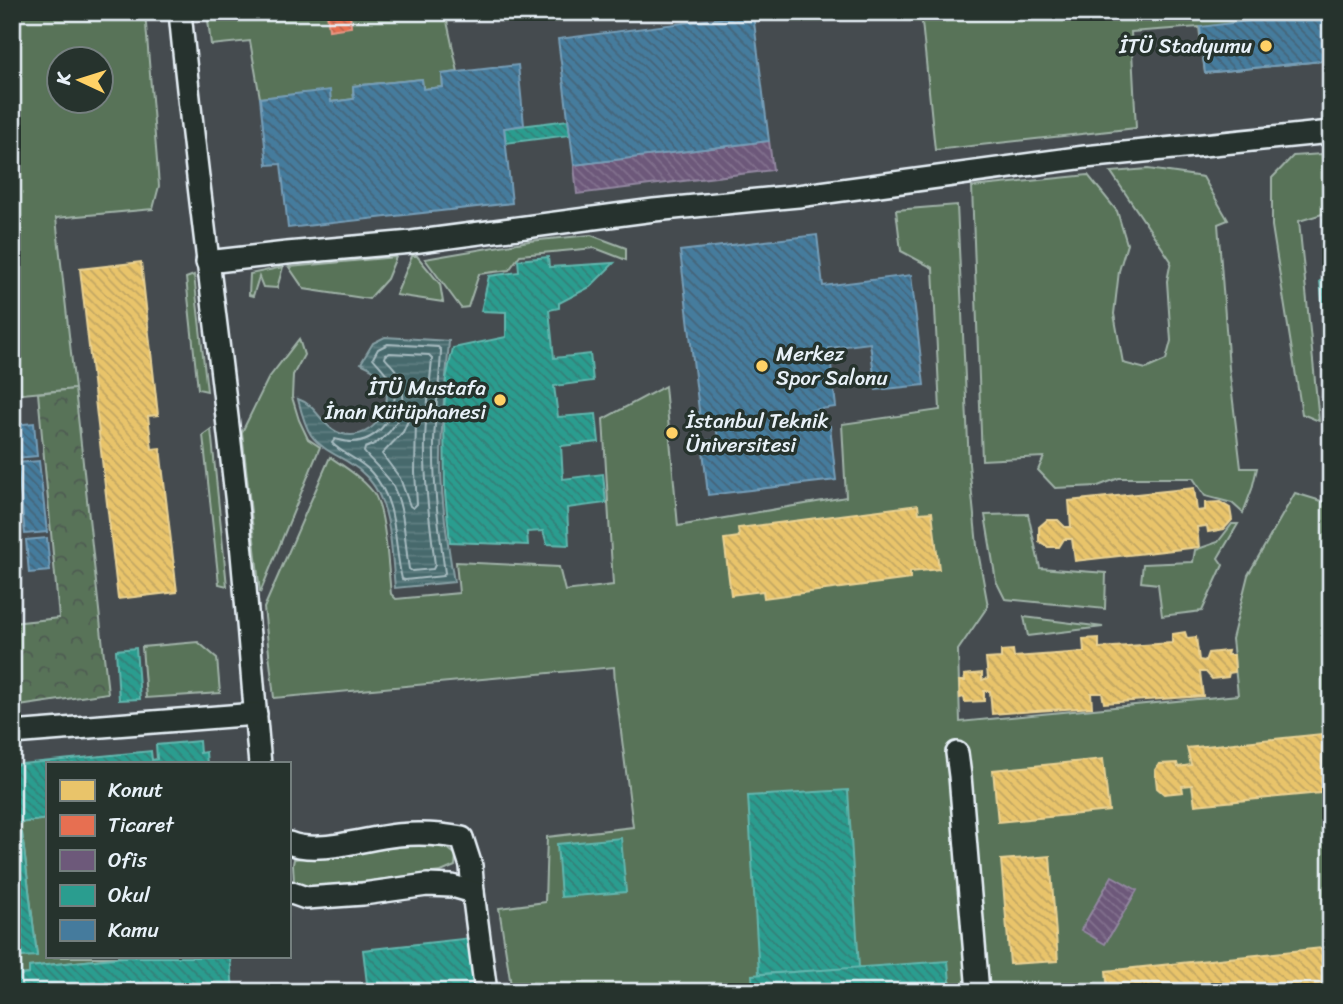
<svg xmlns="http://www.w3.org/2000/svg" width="1343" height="1004" font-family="Sriracha,sans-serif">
<defs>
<pattern id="forest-crowns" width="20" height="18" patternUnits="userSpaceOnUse" patternTransform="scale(1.75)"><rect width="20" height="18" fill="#587359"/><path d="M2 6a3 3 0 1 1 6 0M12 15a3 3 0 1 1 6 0" fill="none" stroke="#4e5b51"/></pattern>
<pattern id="water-rules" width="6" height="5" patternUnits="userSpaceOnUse" patternTransform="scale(1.75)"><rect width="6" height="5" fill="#46696c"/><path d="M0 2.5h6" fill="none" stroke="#617f82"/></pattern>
<pattern id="homes-back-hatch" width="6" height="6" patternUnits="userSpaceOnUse" patternTransform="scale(1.75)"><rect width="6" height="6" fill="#e9c46a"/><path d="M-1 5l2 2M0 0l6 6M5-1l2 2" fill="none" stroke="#c0a562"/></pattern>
<pattern id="shops-back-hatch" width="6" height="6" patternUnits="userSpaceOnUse" patternTransform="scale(1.75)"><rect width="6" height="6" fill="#e76f51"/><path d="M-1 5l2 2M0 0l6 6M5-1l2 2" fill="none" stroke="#b7634f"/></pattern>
<pattern id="offices-back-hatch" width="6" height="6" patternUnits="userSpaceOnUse" patternTransform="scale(1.75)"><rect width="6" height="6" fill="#6d597a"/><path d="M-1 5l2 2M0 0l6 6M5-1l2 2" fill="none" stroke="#82718e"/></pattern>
<pattern id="schools-back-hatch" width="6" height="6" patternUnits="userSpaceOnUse" patternTransform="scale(1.75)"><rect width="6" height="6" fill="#2a9d8f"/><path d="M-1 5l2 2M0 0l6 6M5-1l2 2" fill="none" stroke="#347f77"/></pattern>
<pattern id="public-back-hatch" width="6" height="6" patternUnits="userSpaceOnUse" patternTransform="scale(1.75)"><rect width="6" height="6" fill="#457b9d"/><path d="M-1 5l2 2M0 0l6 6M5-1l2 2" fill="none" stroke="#456478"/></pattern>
</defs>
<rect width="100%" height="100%" fill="#384141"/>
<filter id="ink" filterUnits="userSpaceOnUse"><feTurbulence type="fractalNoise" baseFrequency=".0143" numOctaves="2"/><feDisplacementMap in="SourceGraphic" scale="14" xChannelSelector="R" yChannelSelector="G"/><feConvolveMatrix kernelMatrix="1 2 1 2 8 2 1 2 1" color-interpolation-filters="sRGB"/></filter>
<g filter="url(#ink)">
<!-- built -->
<path fill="#444b4f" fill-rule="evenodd" d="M12,12H1331V992H12ZM60,60H102V102H60ZM47,764H289V957H47Z"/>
<!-- green -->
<g fill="#587359" stroke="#a0b2a8" stroke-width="2" fill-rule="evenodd">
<path d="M12,12H145L159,186L153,209L56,218L75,389L12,395ZM60,60H102V102H60Z"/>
<polygon points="207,12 445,12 458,72 442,74 443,87 423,89 422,79 353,86 354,99 331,102 329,91 260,98 250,41 211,45"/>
<polygon points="921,12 1331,12 1331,60 1205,73 1199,27 1131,32 1136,128 935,150"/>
<polygon points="1322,154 1329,212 1299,221 1319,421 1302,414 1272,226 1272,178 1293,156"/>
<polygon points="1148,169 1203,177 1228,220 1218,224 1229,368 1241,468 1257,468 1252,489 1243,513 1232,503 1205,496 1193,478 1119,478 1098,486 1055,488 1038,470 1044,457 982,460 972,187 1088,175 1117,211 1127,244 1119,271 1114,314 1123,363 1146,369 1166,360 1171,341 1167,281 1171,261 1111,172"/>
<path d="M957,205L969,464L977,546L988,606L958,650L960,722L1238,695L1232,639L1248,575L1295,493L1331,504V992H512L499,908L545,902L547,837L633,827L615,684L614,667L274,698L264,608L330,457C345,467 361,477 373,492C386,509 388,570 391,594L396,599L459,593L456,562L559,567L565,591L613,585L603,419L665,386L678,526L846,497L842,424L940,410L933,268L901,251L896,210Z"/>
<polygon points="591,235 626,248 626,260 595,248 520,255 509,270 479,274 468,307 461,308 425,259 529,241"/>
<polygon points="412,256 417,256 440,284 443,302 396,295"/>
<polygon points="396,257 387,279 369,299 304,289 289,267"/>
<polygon points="283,267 277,288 263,287 259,277 253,296 249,295 250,274"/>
<polygon points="194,275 207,391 198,389 186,278"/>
<polygon points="299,339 304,355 293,375 292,397 299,420 308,439 320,447 260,593 242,432 268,379"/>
<polygon points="211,429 227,586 219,584 203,435"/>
<polygon points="1028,514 1040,568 1106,573 1105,609 1005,599 996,581 985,515"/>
<polygon points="1232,524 1238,524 1218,558 1223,565 1202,611 1162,616 1158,584 1141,582 1143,564 1193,562 1195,550 1218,542"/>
<polygon points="1024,617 1103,627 1028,636"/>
<polygon points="198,642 217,658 220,693 146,698 142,647"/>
<polygon points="47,819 47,957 123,957 29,967 29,974 21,975 20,957 37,955 22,833 12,834 12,824"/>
<polygon points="433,843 446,847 456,855 455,866 441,872 303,889 294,882 293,864 294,859"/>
</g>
<!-- forest -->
<polygon fill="url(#forest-crowns)" stroke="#a0b2a8" stroke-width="2" points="75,389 108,693 12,707 12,623 59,618 38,393"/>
<!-- water -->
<path fill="url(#water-rules)" stroke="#879fa4" stroke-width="2" d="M385,337L449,341C446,384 440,427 441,470C442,508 448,545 454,582L395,588C392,559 392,517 377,491C372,481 361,470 351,464C337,455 321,449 311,435C304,424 301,411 298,399C320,406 323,435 351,435C377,435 396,402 382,379C377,371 369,367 361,363L373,343Z"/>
<!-- homes -->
<g fill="url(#homes-back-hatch)" stroke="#e9d295" stroke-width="2">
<polygon points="141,262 158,415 148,416 150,432 152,449 160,448 177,592 118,599 80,269"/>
<polygon points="1194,488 1197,511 1205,510 1205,503 1220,502 1230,508 1232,520 1224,529 1208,532 1207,526 1197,527 1199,547 1075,561 1072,539 1064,539 1059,547 1048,547 1039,541 1039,527 1047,520 1058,520 1065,527 1071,527 1069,501"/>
<polygon points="918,505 919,513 932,512 939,569 910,572 910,579 764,598 763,591 731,595 724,539 739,537 738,528"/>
<polygon points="1185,632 1187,638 1196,637 1199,660 1205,661 1208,653 1228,651 1227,655 1234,655 1235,672 1229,673 1228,677 1212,679 1206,672 1200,672 1203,696 1104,703 1102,693 1091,693 1092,707 992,714 990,691 984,691 984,701 965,702 964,697 960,698 959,681 965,681 964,675 982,673 982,680 988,678 986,659 1001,658 1001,651 1013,650 1014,657 1084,652 1083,639 1099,638 1099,648 1172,643 1172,634"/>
<polygon points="1331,733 1331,792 1195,805 1192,785 1182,786 1183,792 1164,794 1157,788 1155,770 1159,764 1177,763 1178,767 1191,765 1187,748"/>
<polygon points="1103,759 1109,811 998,822 993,770"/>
<polygon points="1050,856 1058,961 1010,964 1001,860"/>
<polygon points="1331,947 1331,992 1108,992 1106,971"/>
</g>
<!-- shops -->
<polygon fill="url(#shops-back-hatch)" stroke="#e79683" stroke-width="2" points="327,12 350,12 351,27 329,30"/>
<!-- offices -->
<g fill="url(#offices-back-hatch)" stroke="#9287a0" stroke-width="2">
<polygon points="769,141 773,170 577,194 574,165"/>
<polygon points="1112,876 1137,890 1105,944 1081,930"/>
</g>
<!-- schools -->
<g fill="url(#schools-back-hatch)" stroke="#63b6ae" stroke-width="2">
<polygon points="568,120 570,135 506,143 504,128"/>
<polygon points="1331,218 1331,380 1320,281 1330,279 1323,219"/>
<polygon points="548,257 549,267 614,263 590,287 559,303 559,308 549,310 554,358 590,354 593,381 554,386 558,417 596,414 599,442 561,446 563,479 603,474 606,503 567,508 569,545 547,544 543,531 527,532 528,545 450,542 445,493 444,414 446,379 453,348 506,337 506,312 481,311 489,276 519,272 518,260"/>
<polygon points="136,648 140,699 119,700 116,650"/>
<polygon points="199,741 200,753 206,752 207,764 47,764 47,819 12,824 12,765 151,751 152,760 157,759 156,745"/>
<polygon points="848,790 859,968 759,974 748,796"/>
<polygon points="22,833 37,956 20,957 21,975 29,974 29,967 123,957 230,957 233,990 227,992 12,992 12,834"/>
<polygon points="621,838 626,892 561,897 557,844"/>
<polygon points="471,938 477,992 368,992 363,950"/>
<polygon points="948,961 951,992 753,992 752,975"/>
</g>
<!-- public -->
<g fill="url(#public-back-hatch)" stroke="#769eb8" stroke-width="2">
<polygon points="1316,12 1331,12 1331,60 1205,73 1200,27"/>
<polygon points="753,14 769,141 574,165 558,39"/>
<polygon points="518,65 524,125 504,128 512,203 288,228 281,164 267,165 260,98 330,90 331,102 354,99 353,86 422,79 423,89 443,87 442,74"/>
<polygon points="817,235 823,286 911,275 924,385 876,390 870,343 829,348 836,407 812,410 814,428 830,426 836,480 708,495 702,441 718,439 716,425 701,427 680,251"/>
<polygon points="34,423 37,456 16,458 12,425"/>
<polygon points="39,461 47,532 25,534 17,463"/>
<polygon points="47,538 50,571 29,573 26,540"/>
</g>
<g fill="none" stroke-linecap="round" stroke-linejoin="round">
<!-- shore -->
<g stroke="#a7bbc0" stroke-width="2">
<path d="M388,344L438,347L441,350C440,381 435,411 434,442C433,486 439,529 445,573L443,576L405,580L402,579C393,542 399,502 371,472C360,459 343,455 332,443L335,439C340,440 346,442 352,442C377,441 398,416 394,391C392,377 381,368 373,358L378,349Z"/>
<path d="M390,353L429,355L432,358C430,385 426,412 425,440C424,482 430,523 435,565L433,569L412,571L409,569C404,541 406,506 390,481C382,470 372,462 364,452L365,448C396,438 414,400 396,371C393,366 388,362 385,358L386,355Z"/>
<polygon points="413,414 416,418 415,472 417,504 413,508 410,506 400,478 382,454 403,432 410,416"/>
</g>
<defs>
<g id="minor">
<path d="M180,12C197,190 223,366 241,543C248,617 253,691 260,764"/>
<polyline points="207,262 287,253 412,242 654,210 798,196 1085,157 1331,132"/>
<polyline points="12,733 256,714"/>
<polyline points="957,753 960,776 978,992"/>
<path d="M289,843C318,855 365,838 397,835C418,833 441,834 462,838L471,866L473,892"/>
<polyline points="289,892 306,898 363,894 427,885 452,886 473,892 486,992"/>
</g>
</defs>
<!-- minor casing -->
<use href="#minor" stroke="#e8f1f8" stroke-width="26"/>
<!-- minor -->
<use href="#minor" stroke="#26332d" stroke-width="21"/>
</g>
</g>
<!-- markers -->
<g fill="#ffd166" stroke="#26332d" stroke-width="2.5">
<circle cx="1266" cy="46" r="7"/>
<circle cx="762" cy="366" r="7"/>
<circle cx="500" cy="400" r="7"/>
<circle cx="672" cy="433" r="7"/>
</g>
<g text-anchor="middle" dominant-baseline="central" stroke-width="7" stroke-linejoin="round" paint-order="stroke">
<!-- poi labels -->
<g font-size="21" fill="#e8f1f8" stroke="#26332d" text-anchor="end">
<text x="1252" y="46">İTÜ Stadyumu</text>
<text x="776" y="354" text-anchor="start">Merkez<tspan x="776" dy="24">Spor Salonu</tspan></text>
<text x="486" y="388">İTÜ Mustafa<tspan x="486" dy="24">İnan Kütüphanesi</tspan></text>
<text x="686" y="421" text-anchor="start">İstanbul Teknik<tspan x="686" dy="24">Üniversitesi</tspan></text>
</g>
</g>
<!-- margin -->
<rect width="1343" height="1004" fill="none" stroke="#26332d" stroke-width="42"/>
<rect x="21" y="21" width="1301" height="962" fill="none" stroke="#e8f1f8" stroke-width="2.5" filter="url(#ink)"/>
<!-- legend -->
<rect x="46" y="762" width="245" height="196" fill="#26332d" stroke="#747f7e" stroke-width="2"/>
<rect x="60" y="780" width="35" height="21" fill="#e9c46a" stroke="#747f7e" stroke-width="2"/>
<text x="108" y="797" font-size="21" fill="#e8f1f8">Konut</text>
<rect x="60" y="815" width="35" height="21" fill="#e76f51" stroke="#747f7e" stroke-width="2"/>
<text x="108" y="832" font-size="21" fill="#e8f1f8">Ticaret</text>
<rect x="60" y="850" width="35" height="21" fill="#6d597a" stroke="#747f7e" stroke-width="2"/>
<text x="108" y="867" font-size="21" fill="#e8f1f8">Ofis</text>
<rect x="60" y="885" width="35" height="21" fill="#2a9d8f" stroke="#747f7e" stroke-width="2"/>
<text x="108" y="902" font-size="21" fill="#e8f1f8">Okul</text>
<rect x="60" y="920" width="35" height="21" fill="#457b9d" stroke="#747f7e" stroke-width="2"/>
<text x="108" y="937" font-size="21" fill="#e8f1f8">Kamu</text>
<!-- north arrow -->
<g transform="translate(80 80) rotate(274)"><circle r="33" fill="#26332d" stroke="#747f7e" stroke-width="2"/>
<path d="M0-5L12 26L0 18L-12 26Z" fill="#ffd166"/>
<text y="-10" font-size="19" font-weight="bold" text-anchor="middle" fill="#e8f1f8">K</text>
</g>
</svg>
